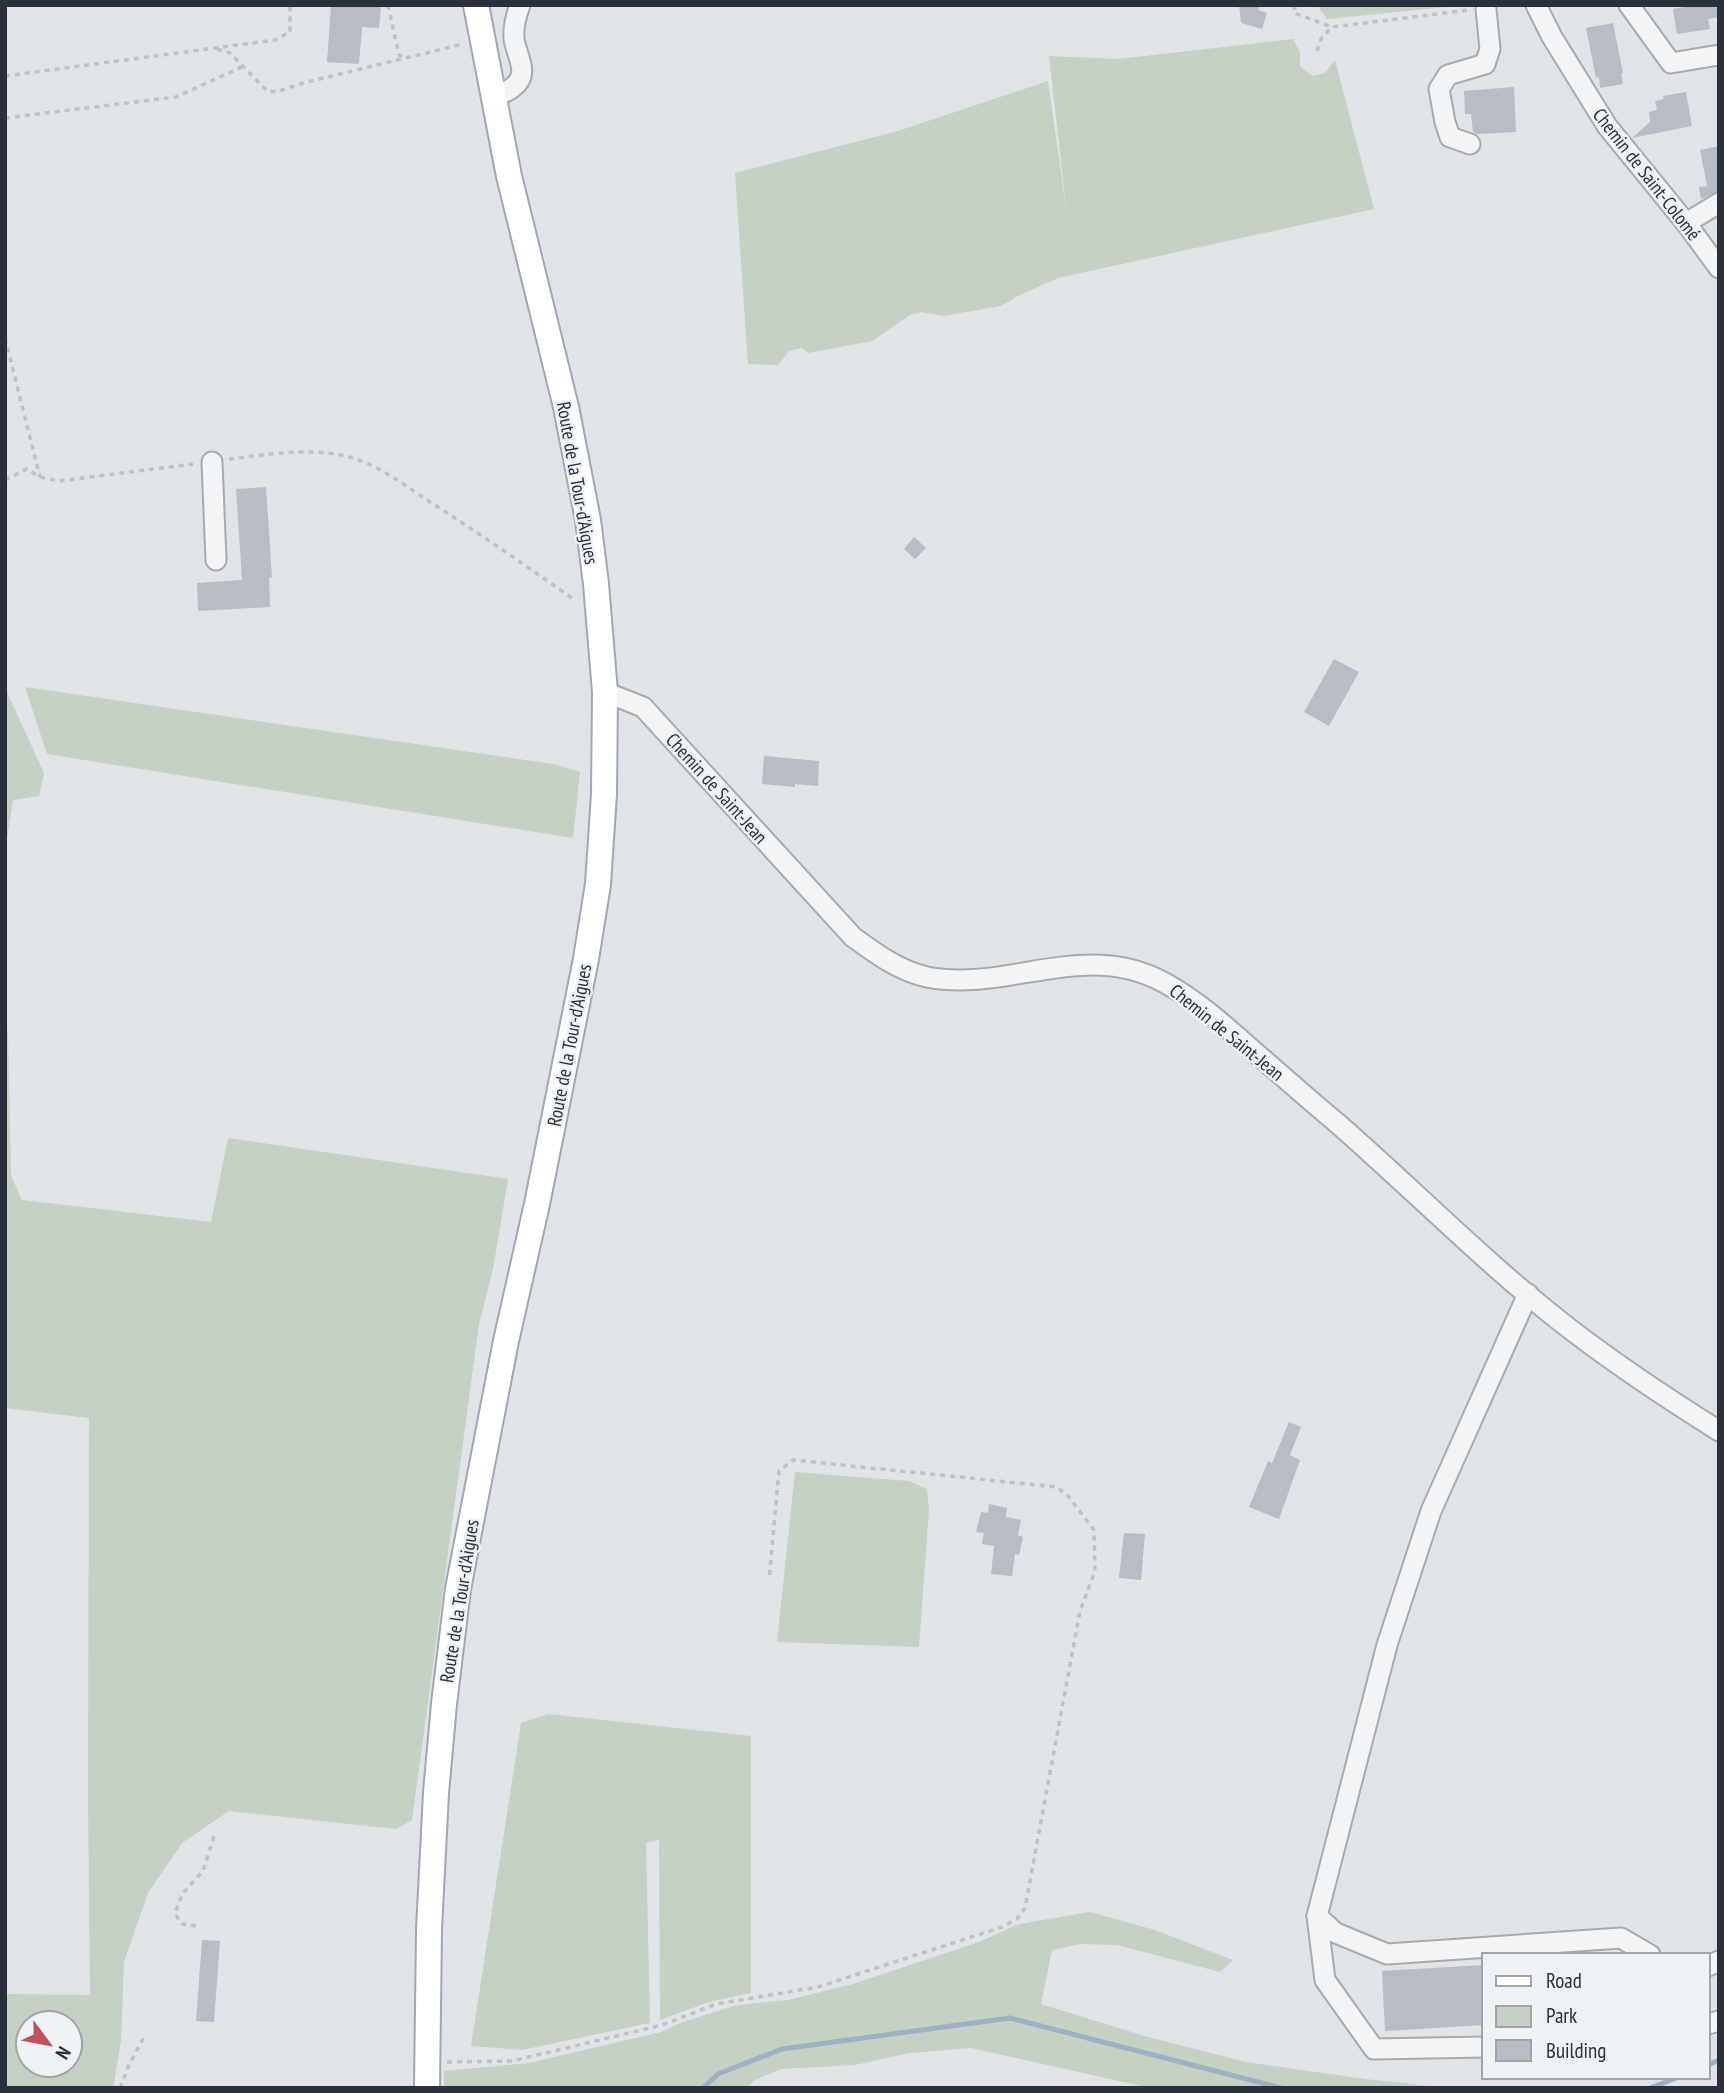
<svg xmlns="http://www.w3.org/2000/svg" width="1724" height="2093" font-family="'PT Sans Narrow',sans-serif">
<rect width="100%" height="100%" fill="#e0e3e8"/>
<!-- green -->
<g fill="#c5d1c2" fill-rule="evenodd">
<polygon points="1317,5 1466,5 1327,19"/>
<polygon points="1293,39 1300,52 1300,66 1312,76 1325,73 1335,60 1374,209 1058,278 1018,296 1001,306 943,316 922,312 910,315 872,341 808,353 802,348 789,351 778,365 748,364 735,173 898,131 1048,81 1067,214 1049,56 1118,59"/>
<polygon points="25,687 553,764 580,772 573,838 47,754"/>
<polygon points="5,688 44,773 39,796 13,800 5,851"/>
<path d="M5,1031H8L11,1176L22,1200L211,1222L228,1138L508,1179L493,1269L479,1324L412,1820L396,1829L229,1811L182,1843L148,1893L124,1962L121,2041L113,2088H5V1994L90,1995L88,1794L89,1418L5,1408ZM70,2023V2065H28V2023Z"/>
<polygon points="795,1472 909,1481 927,1489 929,1510 919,1647 777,1642"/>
<polygon points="548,1714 751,1736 751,1993 709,2002 660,2020 659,1840 646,1843 650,2023 522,2050 471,2046 521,1723"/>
<polygon points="1090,1912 1155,1930 1233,1960 1220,1972 1117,1945 1081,1944 1052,1950 1041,2004 1148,2037 1246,2062 1365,2079 1450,2088 1150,2088 971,2048 909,2053 855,2065 781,2069 755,2080 747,2088 444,2088 444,2071 529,2063 661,2032 683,2022 737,2005 788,2000 853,1984 979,1942 1019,1924"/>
</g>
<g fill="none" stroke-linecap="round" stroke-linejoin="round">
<!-- stream -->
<g stroke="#9eb0c4" stroke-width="5">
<polyline points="1708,2065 1719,2060"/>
<polyline points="703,2088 718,2074 782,2049 1010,2018 1281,2088"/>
<polyline points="1650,2088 1679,2077"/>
</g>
</g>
<!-- building -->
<g fill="#b8bcc4">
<polygon points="331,5 381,5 379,28 362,27 359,64 327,62"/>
<polygon points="1239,5 1260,5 1258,10 1267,13 1262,29 1241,23"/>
<polygon points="1696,5 1719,5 1719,17 1708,19 1710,29 1677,34 1673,9"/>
<polygon points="1613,23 1623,73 1621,73 1623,84 1600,88 1599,77 1596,78 1586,28"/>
<polygon points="1514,87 1516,132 1477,134 1473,132 1471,114 1465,114 1464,91"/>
<polygon points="1686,92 1692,126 1632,138 1650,122 1649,112 1657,110 1655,101 1664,99 1663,96"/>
<polygon points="1719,146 1719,191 1701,199 1699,187 1707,186 1700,150"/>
<polygon points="266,487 272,577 269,578 270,607 198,611 197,583 242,580 236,489"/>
<polygon points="914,537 926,548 915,559 904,549"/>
<polygon points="1334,659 1359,672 1329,726 1304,712"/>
<polygon points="764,756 819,761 818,786 795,784 795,787 762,784"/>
<polygon points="1289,1422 1301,1427 1290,1455 1300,1460 1279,1519 1249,1507 1268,1461 1272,1463"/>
<polygon points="989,1504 1007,1508 1006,1517 1021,1520 1018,1535 1023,1537 1019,1555 1015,1554 1012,1576 991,1574 994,1546 982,1544 984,1533 976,1532 981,1512 988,1513"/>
<polygon points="1124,1533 1145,1534 1141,1580 1119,1578"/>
<polygon points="202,1940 220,1941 214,2022 196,2021"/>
<polygon points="1484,1965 1484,2025 1385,2031 1382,1971"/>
</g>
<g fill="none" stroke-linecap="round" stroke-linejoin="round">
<defs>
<g id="minor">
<polyline points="1536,5 1552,37 1607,126 1686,223 1719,268"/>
<polyline points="1629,5 1671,63 1719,55"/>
<path d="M493,97C499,94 508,92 513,87C531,74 516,55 514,39C513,28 516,16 520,5"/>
<polyline points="1470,144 1450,137 1445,122 1439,89 1448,75 1485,64 1490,49 1486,9"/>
<polyline points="1686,223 1719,203"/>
<polyline points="212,462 216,560"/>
<path d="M605,692L643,707L853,937C875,953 899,971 927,977C1008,993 1085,938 1165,983C1196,1000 1223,1024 1249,1047C1278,1072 1307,1098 1337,1123C1415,1191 1488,1266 1570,1329C1618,1366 1668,1399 1719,1431"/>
<polyline points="1528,1294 1431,1511 1387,1645 1317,1916 1336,1933 1387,1954 1621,1938 1650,1955"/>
<polyline points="1317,1916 1325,1980 1374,2049 1484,2047"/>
<polyline points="1708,1966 1719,1961"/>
<polyline points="1708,2024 1719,2021"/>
</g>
<polyline id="major" points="427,2088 429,1929 436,1793 444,1704 458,1589 506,1341 537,1204 586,959 598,884 604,794 605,692 596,584 588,520 566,407 509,176 476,5"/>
</defs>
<!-- minor casing -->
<use href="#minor" stroke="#a6aab1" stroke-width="23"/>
<!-- major casing -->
<use href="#major" stroke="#a0a7b2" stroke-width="28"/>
<!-- path -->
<g stroke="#bec1c6" stroke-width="3.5" stroke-dasharray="5 5" stroke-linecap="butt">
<polyline points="388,5 399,55 405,57"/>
<polyline points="1295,5 1294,13 1332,27"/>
<polyline points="217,49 230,53 267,91 276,92 303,83 463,44"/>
<polyline points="1317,51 1321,39 1332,27 1469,10"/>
<polyline points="5,76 275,40 290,32 290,5"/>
<polyline points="5,118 176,97 244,66"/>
<polyline points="5,338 40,477"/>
<path d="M229,459C266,455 303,448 341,455C373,461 403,484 430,502C480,534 528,567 576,601"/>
<polyline points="5,480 27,469 40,477 59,481 193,464"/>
<polyline points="196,1926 182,1924 175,1914 182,1894 203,1871 215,1833"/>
<polyline points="447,2062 512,2061 662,2025 716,2004 818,1987 1002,1927 1017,1919 1025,1908 1080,1611 1095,1571 1094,1530 1068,1496 1057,1487 793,1460 779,1471 769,1580"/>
<polyline points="120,2088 129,2065 144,2037"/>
</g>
<!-- minor -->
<use href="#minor" stroke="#f2f4f6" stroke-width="19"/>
<!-- major -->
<use href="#major" stroke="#fff" stroke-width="24"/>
</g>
<g text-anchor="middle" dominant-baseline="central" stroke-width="5" stroke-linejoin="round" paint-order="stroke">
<!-- street labels -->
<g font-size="19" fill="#2a313d" stroke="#eff2f5">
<text transform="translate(1647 174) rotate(52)">Chemin de Saint-Colomé</text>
<text transform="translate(578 483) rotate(80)">Route de la Tour-d'Aigues</text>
<text transform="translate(717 788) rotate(48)">Chemin de Saint-Jean</text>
<text transform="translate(1227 1032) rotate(39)">Chemin de Saint-Jean</text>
<text transform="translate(569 1045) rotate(-79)">Route de la Tour-d'Aigues</text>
<text transform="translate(459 1601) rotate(-81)">Route de la Tour-d'Aigues</text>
</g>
</g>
<!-- border -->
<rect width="1724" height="2093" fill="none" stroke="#2a313d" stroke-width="14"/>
<!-- legend -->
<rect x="1482" y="1953" width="228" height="126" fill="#eff2f5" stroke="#a0a5ab" stroke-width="2"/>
<rect x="1496" y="1976" width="35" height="10" fill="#ffffff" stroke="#a0a5ab" stroke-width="2"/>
<text x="1546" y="1988" font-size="21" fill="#2a313d">Road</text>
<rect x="1496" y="2006" width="35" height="21" fill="#c5d1c2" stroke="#a0a5ab" stroke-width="2"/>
<text x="1546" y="2023" font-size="21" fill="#2a313d">Park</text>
<rect x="1496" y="2040" width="35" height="21" fill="#b8bcc4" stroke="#a0a5ab" stroke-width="2"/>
<text x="1546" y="2058" font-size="21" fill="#2a313d">Building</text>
<!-- north arrow -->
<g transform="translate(49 2044) rotate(122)"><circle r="33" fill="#eff2f5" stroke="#a0a5ab" stroke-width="2"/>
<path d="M0-5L12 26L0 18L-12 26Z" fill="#c1515f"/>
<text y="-10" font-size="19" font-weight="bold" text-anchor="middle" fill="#2a313d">N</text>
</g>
</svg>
